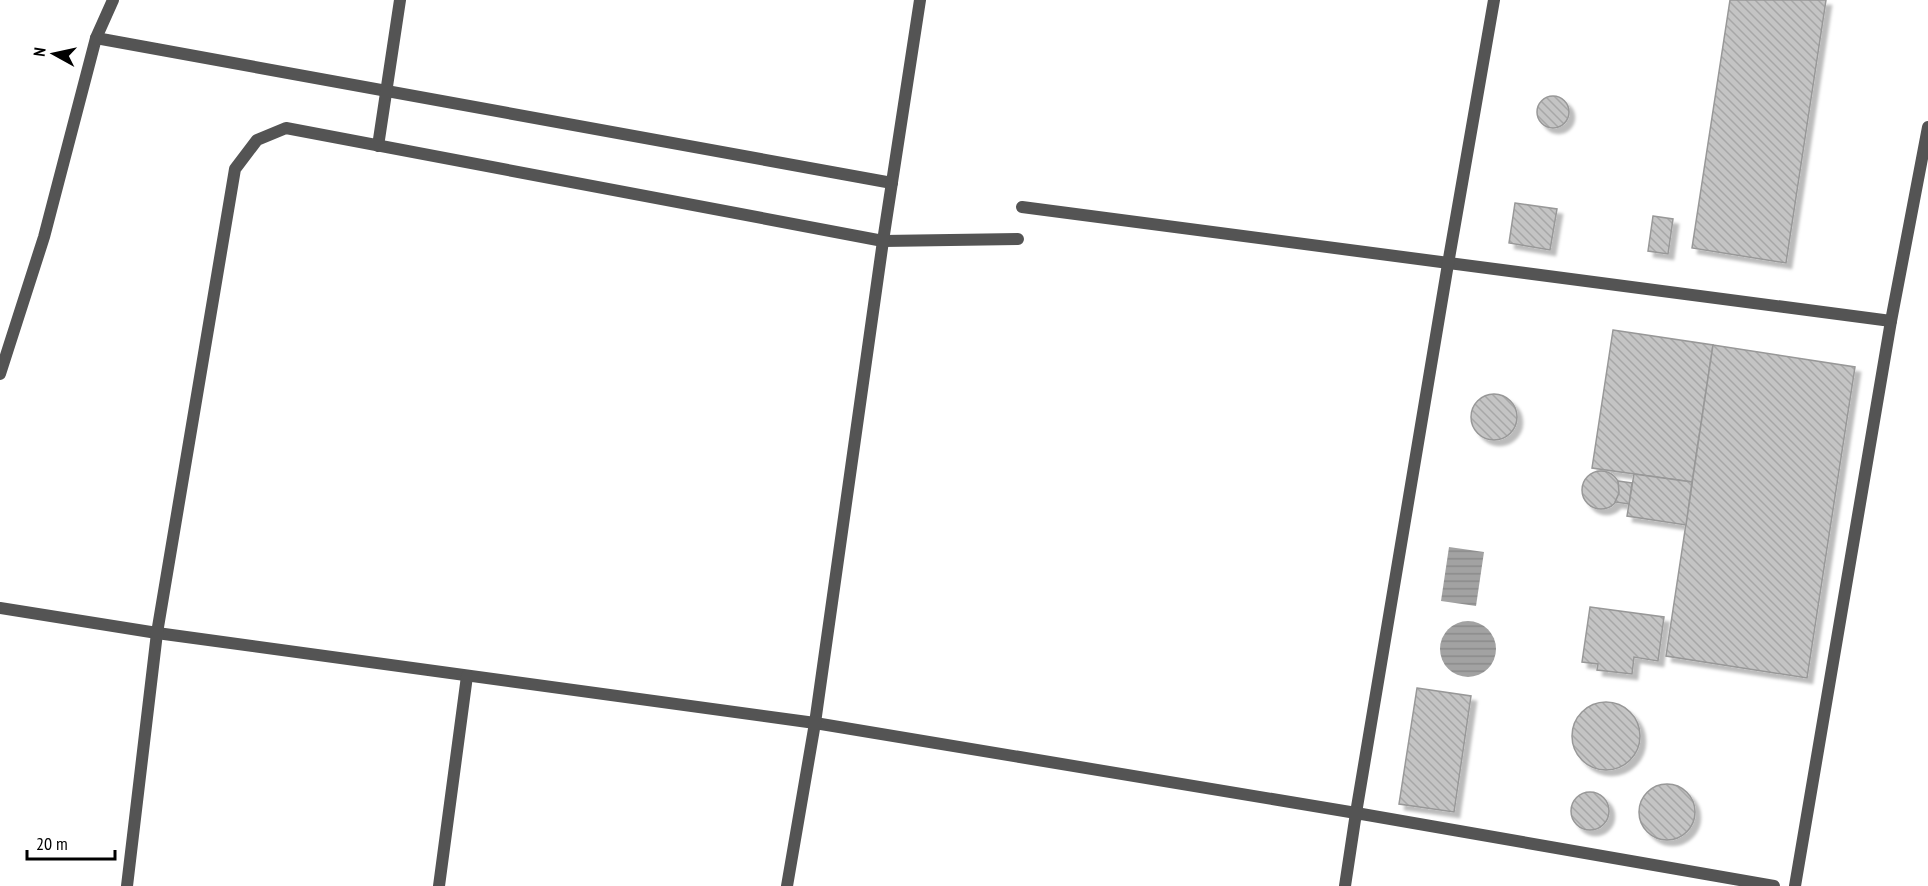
<svg xmlns="http://www.w3.org/2000/svg" width="1928" height="886" font-family="'PT Sans Narrow',sans-serif">
<defs>
<pattern id="water-rules" width="6" height="5" patternUnits="userSpaceOnUse" patternTransform="scale(1.5)"><rect width="6" height="5" fill="#a2a2a2"/><path d="M0 2.5h6" fill="none" stroke="#8a8a8a"/></pattern>
<pattern id="building-back-hatch" width="6" height="6" patternUnits="userSpaceOnUse" patternTransform="scale(1.5)"><rect width="6" height="6" fill="#c4c4c4"/><path d="M-1 5l2 2M0 0l6 6M5-1l2 2" fill="none" stroke="#a7a7a7"/></pattern>
<filter id="shadow"><feDropShadow dx="5.5" dy="5.5" stdDeviation="1.5" flood-color="#0004"/></filter>
</defs>
<rect width="100%" height="100%" fill="#fff"/>
<!-- water -->
<g fill="url(#water-rules)">
<polygon points="1449,547 1484,552 1476,606 1441,601"/>
<circle cx="1468" cy="649" r="28"/>
</g>
<!-- building -->
<g fill="url(#building-back-hatch)" stroke="#989898" stroke-width="1.5" filter="url(#shadow)">
<polygon points="1730,0 1826,0 1786,263 1692,248"/>
<circle cx="1553" cy="112" r="16"/>
<polygon points="1515,203 1557,209 1550,250 1509,243"/>
<polygon points="1653,216 1673,219 1668,254 1648,251"/>
<polygon points="1613,330 1713,345 1692,482 1592,468"/>
<polygon points="1713,345 1855,367 1807,678 1666,656"/>
<circle cx="1494" cy="417" r="23"/>
<circle cx="1601" cy="490" r="19"/>
<polygon points="1634,474 1692,482 1686,525 1627,516"/>
<polygon points="1618,481 1632,483 1629,504 1615,502 1619,493"/>
<polygon points="1590,607 1664,617 1658,661 1634,657 1632,674 1597,670 1598,664 1582,662"/>
<polygon points="1417,688 1471,696 1454,812 1399,804"/>
<circle cx="1606" cy="736" r="34"/>
<circle cx="1667" cy="812" r="28"/>
<circle cx="1590" cy="811" r="19"/>
</g>
<g fill="none" stroke-linecap="round" stroke-linejoin="round">
<!-- service -->
<g stroke="#545454" stroke-width="12">
<polyline points="96,38 892,183"/>
<polyline points="378,146 400,0"/>
<polyline points="1022,207 1891,321"/>
<polyline points="0,374 44,237 96,38 113,0"/>
<polyline points="0,608 157,633 815,723 1356,813 1448,264 1494,0"/>
<polyline points="127,886 157,633 235,169 257,140 286,128 883,241 1018,239"/>
<polyline points="439,886 467,676"/>
<polyline points="787,886 815,723 883,241 920,0"/>
<polyline points="1345,886 1356,813 1774,886"/>
<polyline points="1795,886 1891,321 1928,127"/>
</g>
</g>
<!-- north arrow -->
<g transform="translate(54 54) rotate(278)" stroke="#ffffff" stroke-width="4.5" paint-order="stroke">
<path d="M0-4.5L10 22L0 15L-10 22Z" fill="#000000"/>
<text y="-9" font-size="16" font-weight="bold" text-anchor="middle" fill="#000000">N</text>
</g>
<!-- scale -->
<path d="M27 850v9h88v-9" fill="none" stroke="#000000" stroke-width="3"/>
<text x="36" y="850" font-size="18" fill="#000000" stroke="#ffffff" stroke-width="4.5" paint-order="stroke">20 m</text>
</svg>
